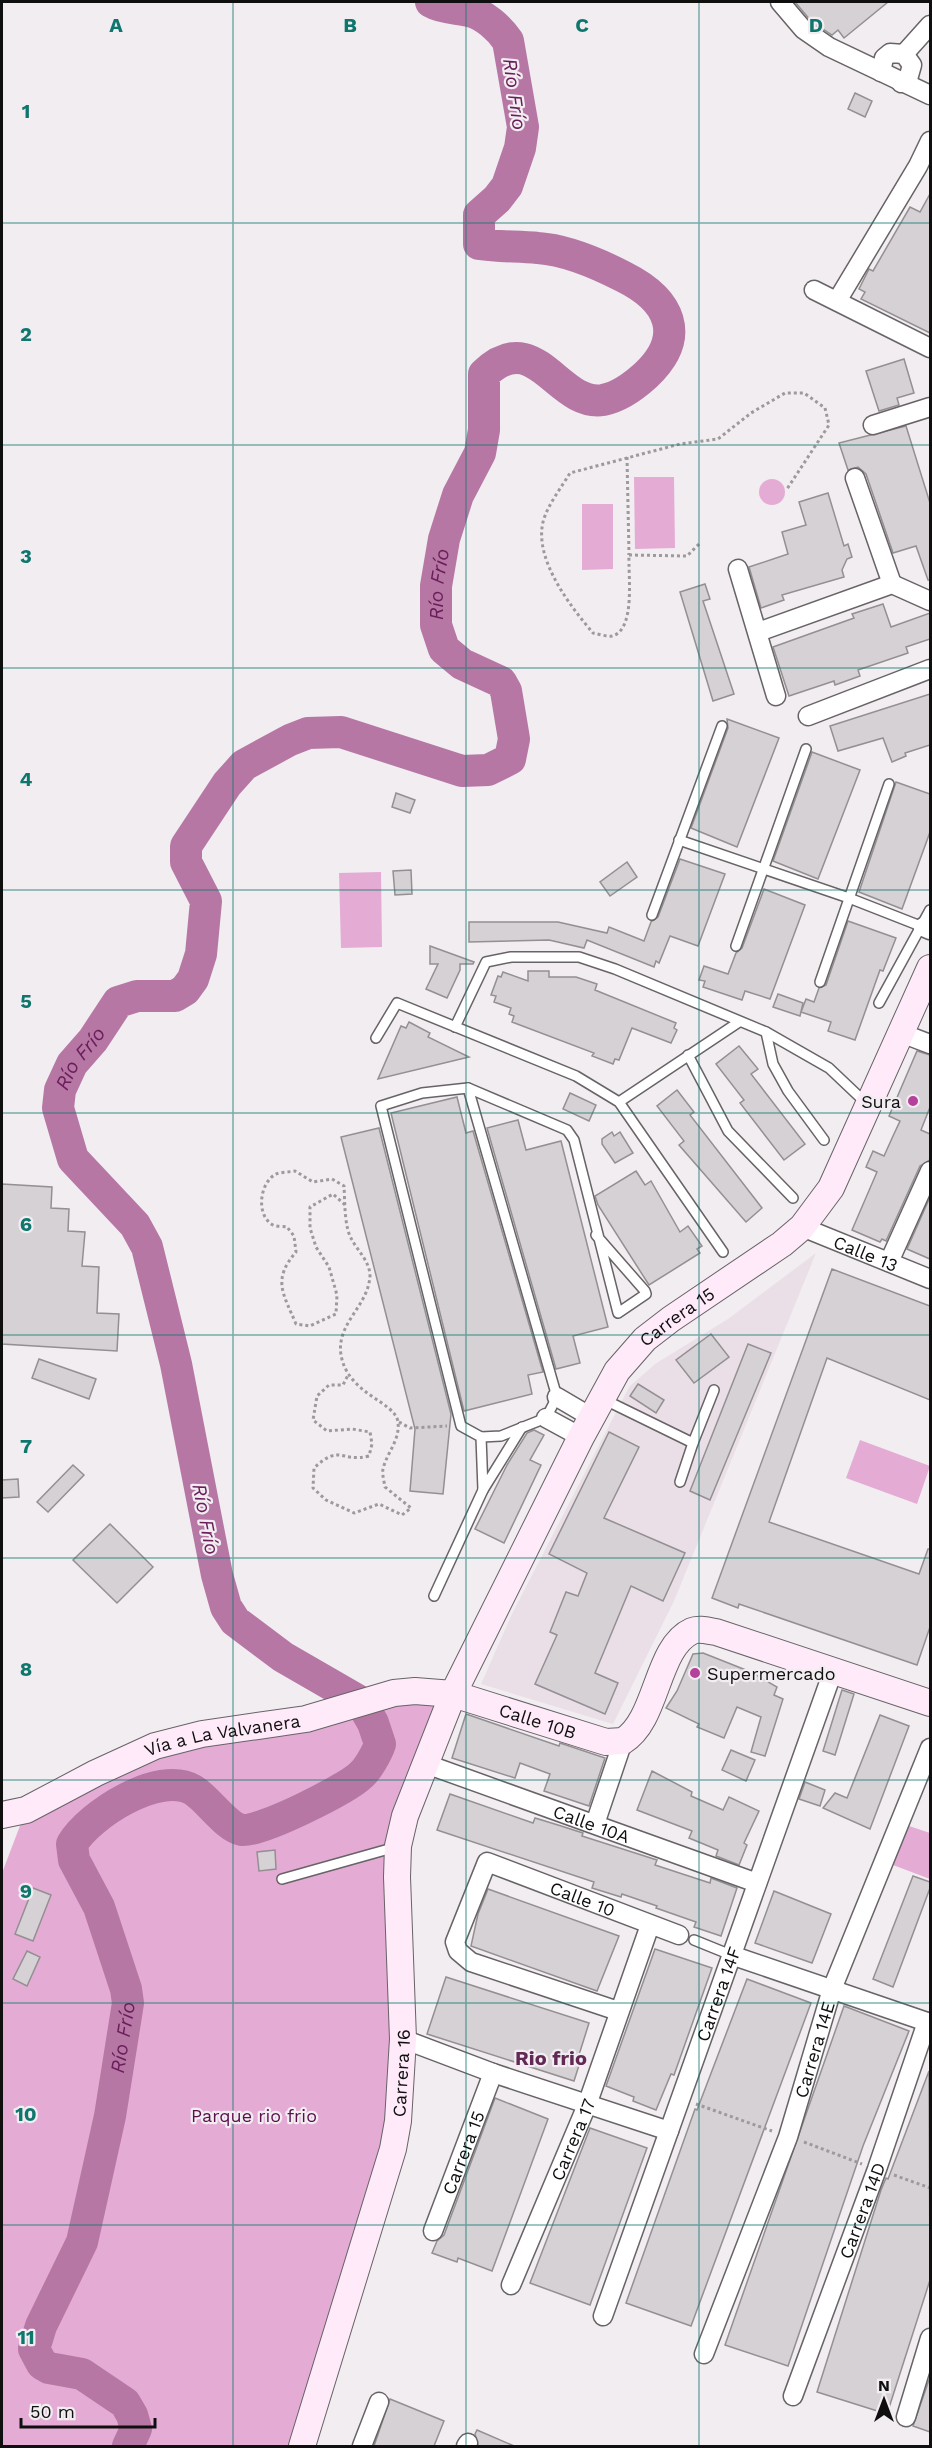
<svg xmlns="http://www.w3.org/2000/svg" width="932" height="2448" font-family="'Work Sans',sans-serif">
<rect width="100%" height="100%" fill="#f1edf0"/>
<!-- built -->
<polygon fill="#ebdfe7" points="816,1253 674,1601 613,1724 481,1684 512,1614 629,1387 655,1364 728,1319"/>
<!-- green -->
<g fill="#e4acd4">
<polygon points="634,477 674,477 675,548 635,549"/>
<circle cx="772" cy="492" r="13"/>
<polygon points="582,504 613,504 613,569 582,570"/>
<polygon points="381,872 382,947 341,948 339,873"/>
<polygon points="860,1440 930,1466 917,1504 846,1478"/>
<polygon points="439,1692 405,1816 401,2092 302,2446 2,2446 2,1873 26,1810 114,1765"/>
<polygon points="909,1826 930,1833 930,1879 893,1865"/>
</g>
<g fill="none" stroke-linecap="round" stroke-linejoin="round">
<!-- river -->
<path stroke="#b677a5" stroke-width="32" id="s1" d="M128,2446L136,2429L132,2415L125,2403L82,2374L49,2368L42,2364L34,2349L41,2326L82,2242L110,2116L128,2003L126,1989L99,1907L74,1860L72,1844C89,1815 159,1770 193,1790C208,1799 226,1827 242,1830C259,1833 347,1789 361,1775C368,1769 377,1753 380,1744L373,1723L361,1702L283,1657L235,1621L226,1607L217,1575L176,1364L147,1247L135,1225L73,1159L58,1108L60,1090L72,1064L93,1040L118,1002L137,996H175L185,990L193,979L201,954L206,901L186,862V846L227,784L244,765L290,740L308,733L341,732L462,771L488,770L510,759L514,739L506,691L501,682L462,664L444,649L436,625V586L444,539L458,495L480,453L484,430V374C536,324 557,407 603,400C619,397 634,386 646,375C687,336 670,300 624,277C597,263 567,250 538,248C518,246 499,247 479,244V215L497,199L507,186L520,148L523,127L508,41C500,29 484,14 469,11C457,8 443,9 431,2"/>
</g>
<!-- building -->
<g fill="#d6d1d4" stroke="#938f92" stroke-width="1.5">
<polygon points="795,2 888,2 844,38 838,30 832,35 811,21"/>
<polygon points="855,93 872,101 865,117 848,109"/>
<polygon points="930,194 930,333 861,299 865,292 859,289 869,269 873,271 910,207 920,212"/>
<polygon points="904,359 914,393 897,398 899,405 879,411 866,371"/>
<polygon points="906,426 930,503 930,580 928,580 916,546 893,553 866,474 858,467 848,470 839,443"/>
<polygon points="828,493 844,546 848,544 852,557 847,559 842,570 844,577 782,595 784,600 761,608 749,567 788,554 782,532 806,525 799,502"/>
<polygon points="705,584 710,599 703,601 734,694 713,701 680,592"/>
<polygon points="883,604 891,627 930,613 930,639 906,647 908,653 858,670 860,676 835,685 834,681 789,696 773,647 854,618 852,614"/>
<polygon points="930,694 930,745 905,753 906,756 892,762 883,738 838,751 830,726"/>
<polygon points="727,719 779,738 737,847 691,828 728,728"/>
<polygon points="812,752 860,770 818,879 773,861"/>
<polygon points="896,782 930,794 930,832 902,909 859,892"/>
<polygon points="396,793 415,800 410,813 392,807"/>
<polygon points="680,859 725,874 698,946 670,936 659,963 656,961 654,967 587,940 584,948 549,940 469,942 469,922 558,922 607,933 609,927 644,941 651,922 658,917"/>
<polygon points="627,862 637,877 610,896 600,882"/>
<polygon points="411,870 412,894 395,895 393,871"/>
<polygon points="764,889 805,905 770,999 745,991 742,1000 703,987 705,981 699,980 704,966 728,974 736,953 742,948"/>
<polygon points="848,921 896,938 883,971 880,970 855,1040 828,1031 831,1022 801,1012 806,999 814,1002 819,988 826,985"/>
<polygon points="430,946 474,962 473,964 460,964 460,970 447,998 426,989 438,964 430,964"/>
<polygon points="528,971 549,971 549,977 576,977 597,984 595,990 676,1023 674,1028 677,1030 671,1043 632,1028 619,1060 615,1059 613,1064 592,1056 594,1053 512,1022 514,1016 509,1014 511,1008 494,1002 496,996 491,995 498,976 501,977 503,972 528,981"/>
<polygon points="778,994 803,1003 800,1016 773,1007"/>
<polygon points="409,1022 430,1033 428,1037 469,1057 378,1079 401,1026 406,1028"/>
<polygon points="739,1046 758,1069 751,1074 805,1144 784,1160 740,1103 744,1100 716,1064"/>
<polygon points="917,1051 930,1055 930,1107 921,1130 930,1134 930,1160 920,1166 886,1241 882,1239 880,1242 852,1230 877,1172 866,1167 873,1151 884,1156 893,1136 900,1121 889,1116"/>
<polygon points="677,1090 694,1112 690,1115 762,1208 746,1222 679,1145 684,1141 657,1106"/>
<polygon points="570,1093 596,1105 589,1121 563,1109"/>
<polygon points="457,1097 466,1133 473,1131 543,1372 528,1375 532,1394 464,1411 391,1113"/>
<polygon points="518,1120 526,1150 561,1141 608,1327 573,1336 580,1363 556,1369 487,1128"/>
<polygon points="379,1128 451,1414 443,1494 410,1491 415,1429 341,1137"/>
<polygon points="612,1132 614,1136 620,1132 633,1153 615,1163 602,1144 602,1139"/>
<polygon points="636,1171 645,1185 651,1181 680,1232 688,1226 702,1246 697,1249 700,1253 649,1285 598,1205 595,1196"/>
<polygon points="2,1184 52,1187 51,1208 69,1209 68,1231 85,1232 82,1266 99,1267 97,1313 119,1314 117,1351 2,1344"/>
<polygon points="930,1197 930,1259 907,1249"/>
<polygon points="832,1269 930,1306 930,1400 827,1358 769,1522 919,1574 928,1549 930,1549 930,1627 917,1665 739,1604 738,1608 712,1598"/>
<polygon points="711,1334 729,1357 694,1383 676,1360"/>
<polygon points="748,1344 771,1353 710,1500 690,1491"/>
<polygon points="39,1359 96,1379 89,1399 32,1378"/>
<polygon points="638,1384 664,1400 656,1413 630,1396"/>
<polygon points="534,1430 544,1435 530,1460 541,1465 504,1543 475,1529 507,1465 527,1433"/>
<polygon points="609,1432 639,1447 604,1518 685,1553 663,1601 631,1586 595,1673 618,1683 605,1714 535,1684 557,1635 550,1632 566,1592 578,1596 587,1573 549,1554"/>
<polygon points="73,1465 84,1475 48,1512 37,1502"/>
<polygon points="18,1479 19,1497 2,1498 2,1480"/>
<polygon points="110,1524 153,1567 117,1603 73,1560"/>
<polygon points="703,1653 751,1672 777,1687 774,1695 783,1699 765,1756 751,1752 761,1717 737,1707 724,1738 697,1727 699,1724 666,1708 677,1691 693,1654"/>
<polygon points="842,1690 854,1694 835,1755 823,1751"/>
<polygon points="466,1714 559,1746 560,1743 605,1758 589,1806 544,1791 550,1774 520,1763 515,1778 452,1758"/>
<polygon points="880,1715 909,1726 870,1829 823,1808 835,1793 847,1798"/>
<polygon points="731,1750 755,1760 746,1781 722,1770"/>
<polygon points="652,1771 692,1792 691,1796 723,1810 729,1797 759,1811 744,1843 747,1845 739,1865 716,1856 718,1850 689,1838 692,1831 637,1810"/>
<polygon points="805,1782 825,1790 820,1806 799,1799"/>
<polygon points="450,1794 533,1823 535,1818 558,1825 583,1833 582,1836 657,1860 655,1865 710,1883 711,1878 737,1888 721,1936 694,1927 696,1922 656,1908 657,1906 622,1894 621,1897 592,1888 594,1882 437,1830"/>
<polygon points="275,1850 276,1869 259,1871 257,1852"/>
<polygon points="913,1876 930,1882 930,1888 893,1987 873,1979"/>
<polygon points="33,1888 51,1895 33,1941 15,1934"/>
<polygon points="488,1889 619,1936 597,1991 471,1946 478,1914"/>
<polygon points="774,1891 831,1914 812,1963 755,1943"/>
<polygon points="655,1949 712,1968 674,2075 671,2074 656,2110 633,2101 634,2097 606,2086"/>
<polygon points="27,1951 40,1957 27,1986 13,1979"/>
<polygon points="446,1977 589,2023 578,2058 581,2059 574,2081 427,2034"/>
<polygon points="747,1979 811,2003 691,2326 626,2303 695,2109 697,2110"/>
<polygon points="844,2006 909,2031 863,2146 788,2366 725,2345"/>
<polygon points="929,2071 930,2280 887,2414 817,2392 881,2190 886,2178 888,2179"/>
<polygon points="495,2098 548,2119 492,2271 458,2258 457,2262 432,2253 437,2241 444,2235"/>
<polygon points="590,2128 647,2148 590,2305 530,2283"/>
<polygon points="930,2377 930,2432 913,2426"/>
<polygon points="390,2399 444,2421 434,2446 374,2446"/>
<polygon points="477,2430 514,2446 478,2446 475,2434"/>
</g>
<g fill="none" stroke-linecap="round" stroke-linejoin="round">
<defs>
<g id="lane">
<polyline points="679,840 849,898 923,927"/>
<polyline points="652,915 722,726"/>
<polyline points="736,946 806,749"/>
<polyline points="820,982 889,784"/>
<polyline points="879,1003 930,910"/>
<polyline points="455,1027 486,962 511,957 579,957 615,969 766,1032 829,1068 867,1104"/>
<polyline points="766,1032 773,1064 788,1091 824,1140"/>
<polyline points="376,1038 397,1003 576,1076 619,1102 723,1252"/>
<polyline points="688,1055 728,1131 793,1198"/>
<polyline points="468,1088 557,1397 546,1418 501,1436 481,1437"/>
<polyline points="619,1102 739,1022"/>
<polyline points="603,1399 693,1443 714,1390"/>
<polyline points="680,1482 693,1443"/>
<polyline points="483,1490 481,1437 461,1426 381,1106 422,1093 468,1088 567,1130 574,1140 618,1313 646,1294 645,1291 596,1235"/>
<polyline points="434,1596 483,1490 522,1427"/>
<polyline points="282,1879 396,1847"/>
<polyline points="694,1940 731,1955"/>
</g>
<g id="street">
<polyline points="780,2 803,29 829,47 930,95"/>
<polyline points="904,54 930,25"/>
<polyline points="881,72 884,58 890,53 904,54 912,65 908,79 901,83"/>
<polyline points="814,290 930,348"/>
<polyline points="837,301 918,166 930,141"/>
<polyline points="873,425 930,407"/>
<polyline points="855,478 892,584"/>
<polyline points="738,569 776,696"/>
<polyline points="758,632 892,584 930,601"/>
<polyline points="808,716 930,669"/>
<polyline points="923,927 930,930"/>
<polyline points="901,1033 930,1044"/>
<path id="s2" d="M802,1227L930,1279"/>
<polyline points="889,1262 930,1171"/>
<polyline points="557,1397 591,1417"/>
<polyline points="546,1418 581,1437"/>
<path id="s3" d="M426,1764L757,1883"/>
<polyline points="595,1824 623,1741"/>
<polyline points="731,1955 930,2023"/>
<path id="s4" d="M618,2011L471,1962L458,1951L455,1942L487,1862L679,1935"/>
<polyline points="403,2039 493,2073 669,2131"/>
<path id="s5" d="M433,2231L493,2073"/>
<path id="s6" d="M511,2285L587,2105L650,1925"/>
<path id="s7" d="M603,2316L833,1671"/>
<path id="s8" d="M704,2354L788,2137L832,1989L930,1748"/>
<path id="s9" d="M793,2396L877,2169L927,2022"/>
<polyline points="906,2417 930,2338"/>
<polyline points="362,2446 379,2402"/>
<polyline points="466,2446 468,2443"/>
</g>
<g id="secondary">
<path id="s10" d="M2,1815L26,1810L96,1773L155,1746L202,1734L306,1719L394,1693L415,1691L453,1694L606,1742L623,1741C658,1720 656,1647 692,1631C699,1628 709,1631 716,1632L930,1703"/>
<path id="s11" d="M302,2446L393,2149L398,2121L403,2039L397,1877L398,1846L405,1816L453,1694L581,1437L617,1371L645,1339L671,1319L782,1244L802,1227L831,1188L930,968"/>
</g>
</defs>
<!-- lane casing -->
<use href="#lane" stroke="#676366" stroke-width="12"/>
<!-- street casing -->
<use href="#street" stroke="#676366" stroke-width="21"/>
<!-- secondary casing -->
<use href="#secondary" stroke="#676366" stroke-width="28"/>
<!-- path -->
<g stroke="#9d9a9c" stroke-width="3" stroke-dasharray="3 3" stroke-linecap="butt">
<polyline points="627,457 629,555"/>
<path d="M699,544L687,556L629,555C628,575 636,630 612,636C607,637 599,634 593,633C571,607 534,560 543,522C547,506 561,488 570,473L680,444L718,439L751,413L785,393H804L825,408L829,425L787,489"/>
<path d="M345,1205L333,1194L310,1207V1228L316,1247L329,1267L337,1295L336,1314L310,1326L296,1324C283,1293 272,1280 296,1252L294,1236L287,1227C283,1226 276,1227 273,1225C255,1215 260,1182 276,1174C281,1172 290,1172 295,1171L313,1182L332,1179L344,1186C345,1202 344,1227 352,1240C358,1251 370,1262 370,1276C368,1307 336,1323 341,1355C348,1395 395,1401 398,1422C400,1441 387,1452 383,1469C382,1474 384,1481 385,1487L411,1508L402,1515L379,1504L354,1513L326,1500L313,1488L314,1468C341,1443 340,1463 369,1456L372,1444L370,1432L352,1429L327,1431L313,1420L317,1396L329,1385H343L348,1375"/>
<polyline points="399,1422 410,1428 447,1426"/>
<polyline points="696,2104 772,2131"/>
<polyline points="804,2142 862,2164"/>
<polyline points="894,2175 930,2188"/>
</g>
<!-- lane -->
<use href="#lane" stroke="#fff" stroke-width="9"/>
<!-- street -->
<use href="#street" stroke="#fff" stroke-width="18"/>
<!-- secondary -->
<use href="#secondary" stroke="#feeaf9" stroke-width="26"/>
</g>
<!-- grid -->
<path fill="none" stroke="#0f766e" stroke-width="1.5" stroke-opacity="0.55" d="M233,2V2446M466,2V2446M699,2V2446M2,223H930M2,445H930M2,668H930M2,890H930M2,1113H930M2,1335H930M2,1558H930M2,1780H930M2,2003H930M2,2225H930"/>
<!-- markers -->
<g fill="#b4419b" stroke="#f1edf0" stroke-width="2">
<circle cx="913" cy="1101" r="6"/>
<circle cx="695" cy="1673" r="6"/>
</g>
<g text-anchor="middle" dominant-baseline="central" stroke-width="4.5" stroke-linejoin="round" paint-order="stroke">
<!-- poi labels -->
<g font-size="18" fill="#100f10" stroke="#f1edf0" text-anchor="end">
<text x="901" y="1101">Sura</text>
<text x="707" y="1673" text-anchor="start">Supermercado</text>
</g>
<!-- street labels -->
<g font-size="18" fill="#100f10" stroke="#f1edf0">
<text stroke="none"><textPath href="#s2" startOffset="69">Calle 13</textPath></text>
<text stroke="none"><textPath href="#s11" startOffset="1220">Carrera 15</textPath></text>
<text stroke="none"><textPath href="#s10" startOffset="562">Calle 10B</textPath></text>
<text stroke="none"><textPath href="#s10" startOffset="237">Vía a La Valvanera</textPath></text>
<text stroke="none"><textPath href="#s3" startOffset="176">Calle 10A</textPath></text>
<text stroke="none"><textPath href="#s4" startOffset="370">Calle 10</textPath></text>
<text stroke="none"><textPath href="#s7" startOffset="342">Carrera 14F</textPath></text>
<text stroke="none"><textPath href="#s8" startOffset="324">Carrera 14E</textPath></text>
<text stroke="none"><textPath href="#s11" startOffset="387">Carrera 16</textPath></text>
<text stroke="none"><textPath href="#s6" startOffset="158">Carrera 17</textPath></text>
<text stroke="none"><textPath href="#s5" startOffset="84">Carrera 15</textPath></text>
<text stroke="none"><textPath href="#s9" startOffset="198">Carrera 14D</textPath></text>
</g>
<!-- park labels -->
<g font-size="18" fill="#5c0e4e" stroke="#f1edf0">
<text x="254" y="2115">Parque rio frio</text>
</g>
<!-- water labels -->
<g font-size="20" font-style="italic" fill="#6a1d5a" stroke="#f1edf0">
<text transform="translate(515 94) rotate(82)">Río Frío</text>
<text stroke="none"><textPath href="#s1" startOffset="2754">Río Frío</textPath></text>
<text stroke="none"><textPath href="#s1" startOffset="1869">Río Frío</textPath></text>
<text transform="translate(206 1519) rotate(79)">Río Frío</text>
<text stroke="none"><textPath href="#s1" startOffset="484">Río Frío</textPath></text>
</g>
<!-- neighbourhood labels -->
<g font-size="20" font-weight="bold" fill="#612954" stroke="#f1edf0">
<text x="551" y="2058">Rio frio</text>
</g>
</g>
<g font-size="20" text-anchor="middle" font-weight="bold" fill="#0f766e" stroke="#f1edf0" stroke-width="4.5" stroke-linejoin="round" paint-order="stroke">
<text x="116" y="32">A</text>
<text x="350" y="32">B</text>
<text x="582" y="32">C</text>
<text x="816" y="32">D</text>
<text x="26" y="118">1</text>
<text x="26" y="341">2</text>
<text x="26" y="563">3</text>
<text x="26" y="786">4</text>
<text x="26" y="1008">5</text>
<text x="26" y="1231">6</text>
<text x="26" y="1453">7</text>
<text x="26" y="1676">8</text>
<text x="26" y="1898">9</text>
<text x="26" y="2121">10</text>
<text x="26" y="2344">11</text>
</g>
<!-- border -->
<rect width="932" height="2448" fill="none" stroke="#100f10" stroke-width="6"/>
<!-- north arrow -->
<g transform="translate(884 2400)" stroke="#f1edf0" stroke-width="4.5" paint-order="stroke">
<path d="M0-4.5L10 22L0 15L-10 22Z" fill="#100f10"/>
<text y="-9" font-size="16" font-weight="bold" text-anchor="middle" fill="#100f10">N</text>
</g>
<!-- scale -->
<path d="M21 2418v9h134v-9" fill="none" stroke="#100f10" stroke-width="3"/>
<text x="30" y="2418" font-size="18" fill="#100f10" stroke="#f1edf0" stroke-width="4.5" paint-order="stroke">50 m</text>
</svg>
